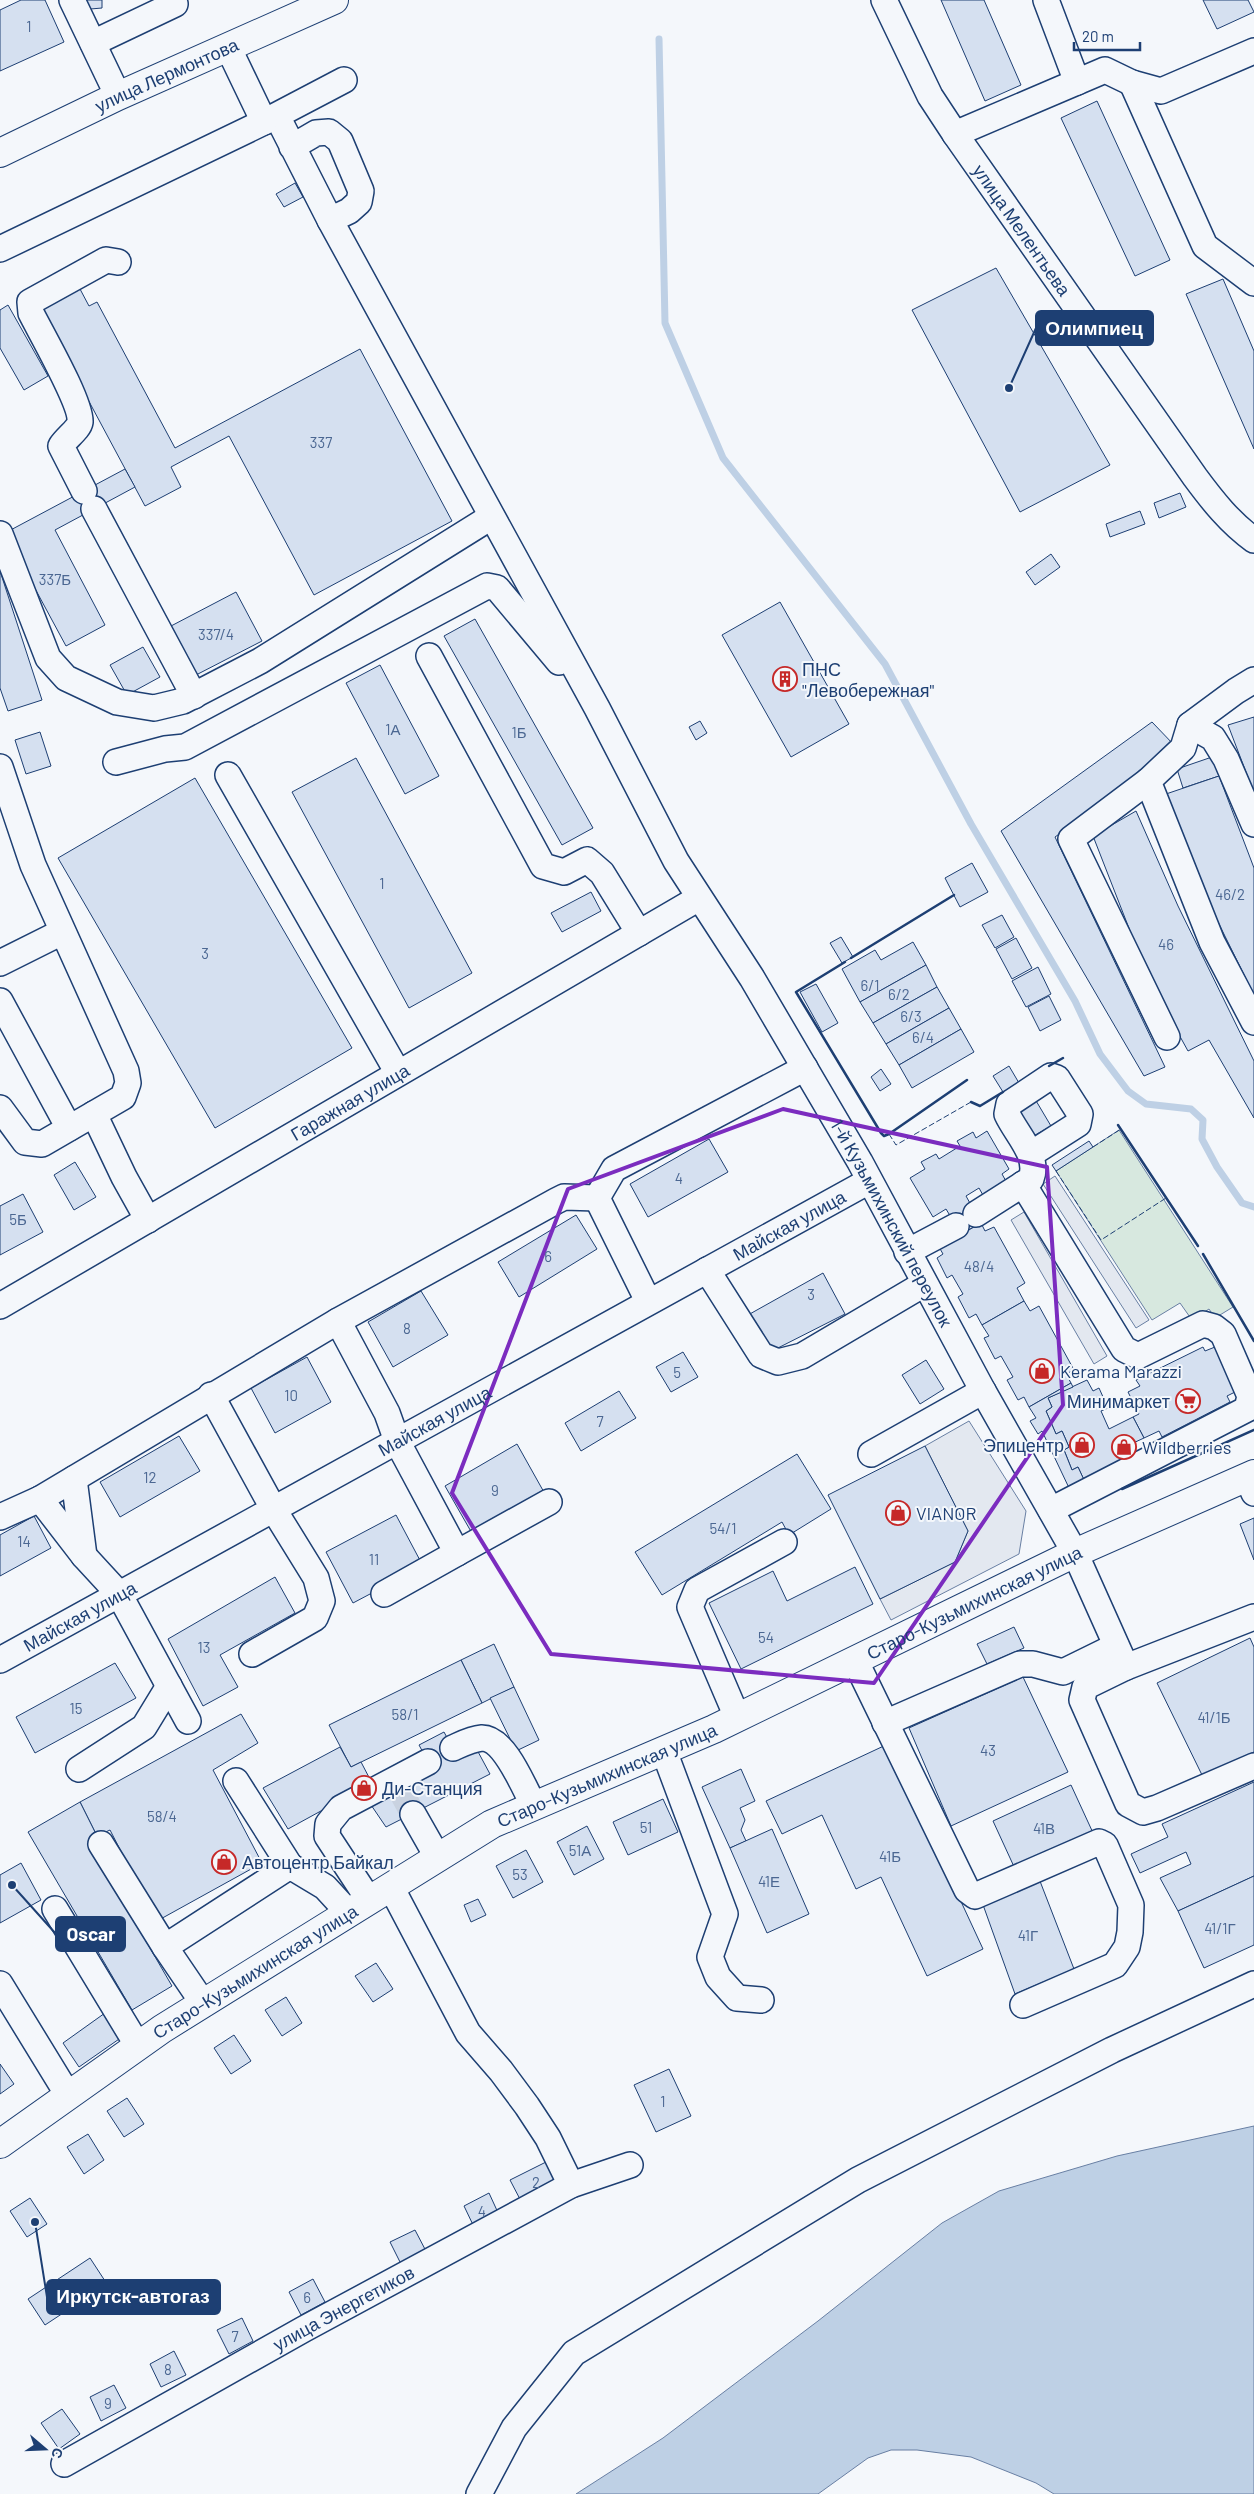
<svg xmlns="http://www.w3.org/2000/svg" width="1254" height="2494" font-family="Barlow,sans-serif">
<rect width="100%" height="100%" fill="#f4f7fb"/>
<!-- green -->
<polygon fill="#d7e8df" stroke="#687fa3" points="1119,1130 1233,1307 1215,1318 1209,1309 1192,1320 1180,1303 1152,1320 1056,1171"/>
<!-- parking -->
<g fill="#e3e8f0" stroke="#687fa3">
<polygon points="1055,1176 1149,1320 1136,1328 1043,1184"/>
<polygon points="1024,1212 1107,1356 1094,1364 1011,1220"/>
<polygon points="969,1421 1026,1511 1019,1554 891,1620 880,1599 955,1562 968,1531 925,1446"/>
</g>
<!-- water -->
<polygon fill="#bed0e5" stroke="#687fa3" points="1254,2126 1254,2494 1054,2494 1036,2483 971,2457 917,2450 891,2450 868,2458 818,2494 576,2494 663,2438 818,2321 942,2223 999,2191 1117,2156"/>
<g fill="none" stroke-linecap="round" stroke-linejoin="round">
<!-- stream -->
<polyline stroke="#bed0e5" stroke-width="7" points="659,39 665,323 723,458 885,664 971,824 1075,1001 1100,1054 1128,1091 1146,1104 1191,1109 1203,1120 1202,1139 1217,1167 1242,1203 1254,1207"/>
</g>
<!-- building -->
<g fill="#d5e0f0" stroke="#1d3f73">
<polygon points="21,0 45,0 64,42 0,71 0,10"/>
<polygon points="80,0 102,0 102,8 79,10"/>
<polygon points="941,0 984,0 1021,85 985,101"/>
<polygon points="1203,0 1248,0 1254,12 1217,29"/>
<polygon points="1097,101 1170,260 1135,276 1061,118"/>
<polygon points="295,183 303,197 284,207 276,194"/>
<polygon points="996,268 1110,465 1020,512 912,310"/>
<polygon points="1223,279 1254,351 1254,449 1186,294"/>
<polygon points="80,289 89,306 97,302 175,448 360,349 452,521 314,595 229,436 171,467 181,487 145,506 40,310"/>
<polygon points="8,305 48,376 24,390 0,348 0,310"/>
<polygon points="125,469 135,487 55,530 105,625 66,646 5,533"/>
<polygon points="1180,493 1186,507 1159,518 1154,503"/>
<polygon points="1140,511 1145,524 1110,537 1106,524"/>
<polygon points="1051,554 1060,567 1035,585 1026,572"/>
<polygon points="0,571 42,700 8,711 0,688"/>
<polygon points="236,592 262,641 196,675 171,626"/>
<polygon points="780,602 849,724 791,757 722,635"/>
<polygon points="475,619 593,828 562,845 444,636"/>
<polygon points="143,647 160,677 127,695 110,665"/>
<polygon points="380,665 439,776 405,794 346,683"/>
<polygon points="1254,717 1254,793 1228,725"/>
<polygon points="700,721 707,733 696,740 689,727"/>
<polygon points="1152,722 1175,746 1136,780 1055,837 1165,1067 1144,1076 1001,831"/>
<polygon points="40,732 51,766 26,774 15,740"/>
<polygon points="1212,757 1219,776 1183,788 1177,769"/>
<polygon points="356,758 472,973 409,1008 292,792"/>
<polygon points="1219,776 1254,868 1254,995 1217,920 1166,794"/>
<polygon points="195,778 352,1048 215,1128 58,858"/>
<polygon points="1136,811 1178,906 1254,1061 1254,1118 1209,1040 1188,1051 1150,982 1093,836"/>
<polygon points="972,863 988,892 960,907 945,878"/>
<polygon points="591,892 601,911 562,932 551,913"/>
<polygon points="1002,915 1014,937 995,948 982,925"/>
<polygon points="841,937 853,957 842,963 830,943"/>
<polygon points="1016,938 1032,968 1012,979 996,949"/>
<polygon points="913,942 926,965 860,1002 842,969 875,950 881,960"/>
<polygon points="926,965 937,987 873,1023 860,1002"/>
<polygon points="1038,967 1051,994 1026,1007 1012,981"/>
<polygon points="816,984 838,1023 822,1032 800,992"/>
<polygon points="937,987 949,1008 886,1044 873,1023"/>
<polygon points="1049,996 1061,1020 1040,1031 1028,1007"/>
<polygon points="949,1008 961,1029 899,1065 886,1044"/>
<polygon points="961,1029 974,1052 912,1088 899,1065"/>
<polygon points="1009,1066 1019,1083 1003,1092 993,1076"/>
<polygon points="881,1069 891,1084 880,1091 871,1077"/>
<polygon points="1032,1094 1051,1126 1030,1138 1012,1106"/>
<polygon points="987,1131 1009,1169 1002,1174 1007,1183 984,1197 979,1188 966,1196 981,1223 961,1234 946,1209 933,1217 910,1178 925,1169 921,1162 936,1154 939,1159 960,1146 957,1141 973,1132 976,1138"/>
<polygon points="709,1139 728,1172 648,1217 630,1184"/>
<polygon points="1089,1141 1093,1147 1056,1171 1052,1165"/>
<polygon points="75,1162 96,1197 74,1210 54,1175"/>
<polygon points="23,1194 43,1232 0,1255 0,1206"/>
<polygon points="576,1215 597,1249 519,1297 498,1262"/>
<polygon points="981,1223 985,1231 994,1227 1025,1283 1017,1288 1024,1301 982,1325 976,1314 969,1318 958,1297 963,1294 952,1275 947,1278 937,1258 943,1254 939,1247"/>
<polygon points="823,1273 845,1314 770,1352 748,1315"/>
<polygon points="421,1291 448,1335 393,1367 368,1322"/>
<polygon points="1024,1301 1030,1311 1039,1306 1074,1370 1066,1374 1071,1383 1029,1407 1024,1397 1018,1400 1007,1380 1013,1377 1001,1356 995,1359 984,1338 989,1336 982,1325"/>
<polygon points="1203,1347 1205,1351 1215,1347 1237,1391 1227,1396 1230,1402 1162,1437 1159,1431 1144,1438 1133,1417 1139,1414 1128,1392 1140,1386 1136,1380"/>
<polygon points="683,1352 698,1377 671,1392 656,1367"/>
<polygon points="307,1357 331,1402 275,1433 251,1388"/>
<polygon points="926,1360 944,1389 920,1404 902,1375"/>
<polygon points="1087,1380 1093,1391 1099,1388 1108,1408 1101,1411 1109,1429 1133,1417 1144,1438 1118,1450 1124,1464 1085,1482 1078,1467 1072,1470 1064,1450 1069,1447 1062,1431 1056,1434 1046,1411 1052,1407 1048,1398"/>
<polygon points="1071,1383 1073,1387 1048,1398 1052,1407 1046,1411 1056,1434 1062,1431 1069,1447 1064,1450 1072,1470 1078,1467 1085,1482 1070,1490 1042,1431 1038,1434 1030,1421 1036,1418 1029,1407"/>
<polygon points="619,1391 636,1418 581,1451 565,1423"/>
<polygon points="179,1436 200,1471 120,1517 100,1482"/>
<polygon points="517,1444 545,1494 473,1535 445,1486"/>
<polygon points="925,1446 968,1531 955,1562 880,1599 828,1495"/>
<polygon points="797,1454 831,1509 789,1535 782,1522 662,1595 635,1552"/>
<polygon points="396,1515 423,1566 353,1603 326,1552"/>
<polygon points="34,1516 51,1548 0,1576 0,1535"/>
<polygon points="1254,1518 1254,1560 1240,1524"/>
<polygon points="855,1567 873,1604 741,1669 709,1603 773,1571 787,1601"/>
<polygon points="275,1577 295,1613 220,1655 238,1687 203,1706 168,1639"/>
<polygon points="1014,1627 1024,1648 987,1664 977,1644"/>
<polygon points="1250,1638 1254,1647 1254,1752 1202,1775 1157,1683"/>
<polygon points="494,1644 514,1687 482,1703 461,1660"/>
<polygon points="461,1660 482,1703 351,1767 329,1725"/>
<polygon points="115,1663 136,1698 35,1753 16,1717"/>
<polygon points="1023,1677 1068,1772 951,1826 909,1728"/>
<polygon points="514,1687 539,1740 516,1751 490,1698"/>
<polygon points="241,1714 258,1743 213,1770 262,1863 157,1921 110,1830 97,1836 80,1802"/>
<polygon points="444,1732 458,1758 476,1748 490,1774 386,1827 369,1802 431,1767 419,1745"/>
<polygon points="888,1744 983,1949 927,1976 881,1877 856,1889 822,1815 782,1834 766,1801"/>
<polygon points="340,1747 351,1767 361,1762 372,1783 288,1829 263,1788"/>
<polygon points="741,1769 755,1801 740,1808 745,1820 741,1830 746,1841 730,1848 702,1787"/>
<polygon points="1254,1782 1254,1876 1178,1911 1160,1878 1191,1864 1186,1852 1140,1873 1131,1854 1168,1837 1162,1824"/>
<polygon points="1071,1785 1094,1835 1016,1871 993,1821"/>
<polygon points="663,1799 678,1832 628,1855 613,1822"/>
<polygon points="80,1802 97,1836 88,1841 172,1986 132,2010 28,1832"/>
<polygon points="587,1826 604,1859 574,1875 557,1842"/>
<polygon points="772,1829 809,1914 767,1933 730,1848"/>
<polygon points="526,1850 543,1882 513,1898 496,1866"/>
<polygon points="21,1863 41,1900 0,1923 0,1875"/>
<polygon points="1038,1876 1074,1969 1015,1994 982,1902"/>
<polygon points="1254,1876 1254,1945 1204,1968 1178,1911"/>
<polygon points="478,1899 486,1915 471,1922 464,1905"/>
<polygon points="376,1963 393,1989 373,2002 355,1976"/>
<polygon points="286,1997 302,2023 282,2036 265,2010"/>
<polygon points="105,2013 122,2037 79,2067 63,2043"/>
<polygon points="234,2035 251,2061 231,2074 214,2048"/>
<polygon points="0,2064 14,2084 0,2094"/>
<polygon points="669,2069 691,2116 656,2132 634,2085"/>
<polygon points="127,2098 144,2124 124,2137 107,2111"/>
<polygon points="88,2134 104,2160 84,2174 67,2147"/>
<polygon points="550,2160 562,2183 522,2203 510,2180"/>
<polygon points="489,2193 500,2217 475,2229 464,2206"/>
<polygon points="30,2198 47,2224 27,2237 10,2211"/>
<polygon points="415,2230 427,2253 402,2266 390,2242"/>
<polygon points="90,2258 107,2284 45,2325 28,2299"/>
<polygon points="313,2279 325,2302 301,2315 289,2292"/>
<polygon points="242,2318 253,2341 229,2354 217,2330"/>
<polygon points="174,2351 186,2375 161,2387 150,2364"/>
<polygon points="114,2385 126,2408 101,2421 90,2397"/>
<polygon points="62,2409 80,2434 59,2449 41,2423"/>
</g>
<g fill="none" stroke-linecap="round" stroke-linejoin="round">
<!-- minor-tunnel -->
<polyline stroke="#c9d2e0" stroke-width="25" stroke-dasharray="25 12" stroke-linecap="butt" points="398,1786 413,1814"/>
<defs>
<g id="minor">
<polyline points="72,0 118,96"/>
<path id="s1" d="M884,0L930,96L955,134L1195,477C1212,500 1230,523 1254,540"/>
<polyline points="1046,0 1077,82"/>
<polyline points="93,43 175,4"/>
<polyline points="228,47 264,122 344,80"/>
<polyline points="1132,83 1205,246 1254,283"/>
<polyline points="277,116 330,220 349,211 359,202 361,191 340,141 329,132 316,133 292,147"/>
<polyline points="955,134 1105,70 1132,83 1161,91 1254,51"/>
<path id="s2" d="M330,220L597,708L676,861L752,978L860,1162L983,1391L1075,1553L1126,1667L1254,1617"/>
<polyline points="0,249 264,122"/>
<path d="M84,491L61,446C66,438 79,429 80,422C82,404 41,333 31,313L30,302L106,260L118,262"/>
<polyline points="94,509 194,696"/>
<polyline points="0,534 48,658 66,678 117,702 154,708 183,701 260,661 491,517"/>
<polyline points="429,656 543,866 564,872 587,860 602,873 639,933"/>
<polyline points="1254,680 1236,691 1190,725 1213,738 1226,759 1254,824"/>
<polyline points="1190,725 1183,748 1148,781 1212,942 1254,1022"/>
<polyline points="116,762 165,749 185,747 487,586 497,588 559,662"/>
<polyline points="0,767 33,865 126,1071 128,1083 123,1097 42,1144 25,1142 0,1108"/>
<polyline points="228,775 398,1073"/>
<polyline points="1148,781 1071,839 1167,1037"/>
<polyline points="0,963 62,932"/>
<polyline points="0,1001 69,1128"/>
<polyline points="94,1114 124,1177 148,1220"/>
<polyline points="1023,1184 1124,1349 1138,1356 1203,1324 1214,1327 1223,1334 1250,1396 1247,1409 1051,1510"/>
<polyline points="597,1198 648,1301"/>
<path d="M976,1214L1031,1179C1040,1156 1016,1134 1007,1114L1009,1104L1051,1076L1057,1078L1080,1114L1078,1124L1031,1154"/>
<polyline points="907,1252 956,1226"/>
<polyline points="707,1270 761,1355 778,1362 802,1356 924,1284"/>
<path id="s3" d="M0,1306L699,898"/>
<polyline points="338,1321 387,1413 397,1441 457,1553 384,1594"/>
<polyline points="211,1395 274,1510 316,1578 322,1601 315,1618 252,1654"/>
<polyline points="871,1454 983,1391"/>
<polyline points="1247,1477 1254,1493"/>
<polyline points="74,1479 84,1556"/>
<polyline points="0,1517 40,1499"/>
<polyline points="457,1553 549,1502"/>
<path id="s4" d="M0,1660L869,1181"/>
<polyline points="855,1660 967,1890 975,1896 1099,1842 1105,1845 1131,1905 1130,1932 1127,1947 1115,1965 1023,2005"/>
<polyline points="1126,1667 1085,1687 1082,1700 1128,1804 1143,1812 1157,1808 1254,1766"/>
<polyline points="737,1717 690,1607 697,1590 784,1542"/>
<polyline points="188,1721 119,1594 84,1556 40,1499 338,1321 556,1201 564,1197 597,1198 614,1169 805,1068"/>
<polyline points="885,1723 1020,1664 1033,1664 1063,1672 1116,1646"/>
<path d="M453,1748C462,1744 471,1739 482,1738C505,1738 524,1788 534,1806"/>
<polyline points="664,1751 725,1914 710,1957 718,1977 737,1998 761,2000"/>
<polyline points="79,1769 144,1727 169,1686"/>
<polyline points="236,1781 290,1866"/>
<polyline points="413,1814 438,1858"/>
<polyline points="101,1844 165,1947"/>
<polyline points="391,1887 468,2033 501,2071 527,2106 548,2138 571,2185"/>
<polyline points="369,1900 327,1836 328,1824 341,1808 428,1762"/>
<polyline points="55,1909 138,2046"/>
<polyline points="0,1984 68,2095"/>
<polyline points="203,2003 165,1947 290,1866 325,1887 348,1912"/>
<path id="s5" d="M64,2464L304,2329L571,2185L630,2165"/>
<polyline points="479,2494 514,2428 574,2353 858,2180 1112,2050 1254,1984"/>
</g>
<g id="major">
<path id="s6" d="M0,153L118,96L334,0"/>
<path id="s7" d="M0,2144L162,2029L492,1824L714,1729L1075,1553L1254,1474"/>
</g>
</defs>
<!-- minor casing -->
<use href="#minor" stroke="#1d3f73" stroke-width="28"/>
<!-- major casing -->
<use href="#major" stroke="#1d3f73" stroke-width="30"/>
<!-- minor -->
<use href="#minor" stroke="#f4f7fb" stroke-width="25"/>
<!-- major -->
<use href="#major" stroke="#f4f7fb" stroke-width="28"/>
<!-- fence -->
<g stroke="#1d3f73" stroke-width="1" stroke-dasharray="6 2.5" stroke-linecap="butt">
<polyline points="889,1134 896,1145 971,1102"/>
<polyline points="1093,1147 1121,1129"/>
<polyline points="1056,1171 1101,1240 1166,1198"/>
</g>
<!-- wall -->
<g stroke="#1d3f73" stroke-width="2.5">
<polyline points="851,958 954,895"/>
<polyline points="845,962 796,992 881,1133 884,1136 889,1134 967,1080"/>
<polyline points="1049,1066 1063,1058"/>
<polyline points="971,1102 980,1106 1003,1092"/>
<polyline points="1118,1125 1198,1246"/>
<polyline points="1203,1254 1254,1341"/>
<polyline points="1122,1489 1254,1430"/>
</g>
</g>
<!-- marked area -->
<path fill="none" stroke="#7b2cbf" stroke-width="4" stroke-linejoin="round" d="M783,1109L1047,1167L1063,1405L874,1683L551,1654L452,1493L568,1189Z"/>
<!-- icons -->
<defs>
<symbol id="building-ring" viewBox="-11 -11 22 22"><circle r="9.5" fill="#f4f7fb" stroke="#c62828" stroke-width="1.5"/><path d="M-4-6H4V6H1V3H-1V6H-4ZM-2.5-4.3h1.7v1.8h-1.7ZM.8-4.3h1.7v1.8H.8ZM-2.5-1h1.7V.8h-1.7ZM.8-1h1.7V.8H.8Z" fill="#c62828"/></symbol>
<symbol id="shop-ring" viewBox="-11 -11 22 22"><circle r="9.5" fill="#f4f7fb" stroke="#c62828" stroke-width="1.5"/><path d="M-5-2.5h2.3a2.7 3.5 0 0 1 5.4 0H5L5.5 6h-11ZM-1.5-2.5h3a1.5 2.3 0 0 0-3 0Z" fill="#c62828"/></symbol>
<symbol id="supermarket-ring" viewBox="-11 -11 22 22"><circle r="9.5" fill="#f4f7fb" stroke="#c62828" stroke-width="1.5"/><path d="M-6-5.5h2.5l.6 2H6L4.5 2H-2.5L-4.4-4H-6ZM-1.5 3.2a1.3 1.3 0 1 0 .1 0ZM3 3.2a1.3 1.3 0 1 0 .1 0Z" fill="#c62828"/></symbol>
</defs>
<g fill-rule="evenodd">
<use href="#building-ring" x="771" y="665" width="28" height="28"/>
<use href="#shop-ring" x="1028" y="1357" width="28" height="28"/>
<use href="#supermarket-ring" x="1174" y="1387" width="28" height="28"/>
<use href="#shop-ring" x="1068" y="1431" width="28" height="28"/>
<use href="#shop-ring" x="1110" y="1433" width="28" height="28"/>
<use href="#shop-ring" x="884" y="1499" width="28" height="28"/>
<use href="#shop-ring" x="350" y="1774" width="28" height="28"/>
<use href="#shop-ring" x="210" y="1848" width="28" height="28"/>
</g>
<g text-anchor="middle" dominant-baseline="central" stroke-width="4" stroke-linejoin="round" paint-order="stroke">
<!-- number labels -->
<g font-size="15" fill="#4b6792">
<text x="29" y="26">1</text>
<text x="321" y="442">337</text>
<text x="55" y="579">337Б</text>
<text x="216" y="634">337/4</text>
<text x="393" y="729">1А</text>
<text x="519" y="732">1Б</text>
<text x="382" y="883">1</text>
<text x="1230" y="894">46/2</text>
<text x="1166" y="944">46</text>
<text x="205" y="953">3</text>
<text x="870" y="985">6/1</text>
<text x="899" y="994">6/2</text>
<text x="911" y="1016">6/3</text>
<text x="923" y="1037">6/4</text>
<text x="679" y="1178">4</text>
<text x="18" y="1219">5Б</text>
<text x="548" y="1256">6</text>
<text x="979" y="1266">48/4</text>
<text x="811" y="1294">3</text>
<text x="407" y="1328">8</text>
<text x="677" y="1372">5</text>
<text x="291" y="1395">10</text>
<text x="600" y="1421">7</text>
<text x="150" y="1477">12</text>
<text x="495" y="1490">9</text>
<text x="723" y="1528">54/1</text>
<text x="24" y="1541">14</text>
<text x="374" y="1559">11</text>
<text x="766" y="1637">54</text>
<text x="204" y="1647">13</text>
<text x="76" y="1708">15</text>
<text x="405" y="1714">58/1</text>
<text x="1214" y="1717">41/1Б</text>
<text x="988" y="1750">43</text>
<text x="162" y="1816">58/4</text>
<text x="646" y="1827">51</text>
<text x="1044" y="1828">41В</text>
<text x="580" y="1850">51А</text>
<text x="890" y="1856">41Б</text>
<text x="520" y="1874">53</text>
<text x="769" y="1881">41Е</text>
<text x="1220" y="1928">41/1Г</text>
<text x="1028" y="1935">41Г</text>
<text x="663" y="2101">1</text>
<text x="536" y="2182">2</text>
<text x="482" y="2211">4</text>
<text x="307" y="2297">6</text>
<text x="235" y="2336">7</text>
<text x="168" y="2369">8</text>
<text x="108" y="2403">9</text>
</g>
<!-- street labels -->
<g font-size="18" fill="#1d3f73" stroke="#f4f7fb">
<text stroke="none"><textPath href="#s6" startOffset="184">улица Лермонтова</textPath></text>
<text stroke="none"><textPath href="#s1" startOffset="269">улица Мелентьева</textPath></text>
<text stroke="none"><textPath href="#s3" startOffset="405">Гаражная улица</textPath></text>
<text stroke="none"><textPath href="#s2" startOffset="1150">1-й Кузьмихинский переулок</textPath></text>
<text stroke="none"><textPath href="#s4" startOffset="901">Майская улица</textPath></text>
<text stroke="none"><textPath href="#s4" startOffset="496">Майская улица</textPath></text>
<text stroke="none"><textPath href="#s7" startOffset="1118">Старо-Кузьмихинская улица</textPath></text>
<text stroke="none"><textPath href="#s4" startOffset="91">Майская улица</textPath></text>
<text stroke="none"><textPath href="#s7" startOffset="712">Старо-Кузьмихинская улица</textPath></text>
<text stroke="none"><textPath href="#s7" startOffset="308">Старо-Кузьмихинская улица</textPath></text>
<text stroke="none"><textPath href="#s5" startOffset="320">улица Энергетиков</textPath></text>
</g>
<!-- poi labels -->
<g font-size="18" fill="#1d3f73" stroke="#f4f7fb" text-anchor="start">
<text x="802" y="669">ПНС<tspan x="802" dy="21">"Левобережная"</tspan></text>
<text x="1060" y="1371">Kerama Marazzi</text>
<text x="1170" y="1401" text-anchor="end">Минимаркет</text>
<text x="1064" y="1445" text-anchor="end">Эпицентр</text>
<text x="1142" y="1447">Wildberries</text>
<text x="916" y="1513">VIANOR</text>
<text x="382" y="1788">Ди-Станция</text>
<text x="242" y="1862">Автоцентр Байкал</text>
</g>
</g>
<!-- callouts -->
<path fill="none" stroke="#1d3f73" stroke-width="2" d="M1009 388L1036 328M12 1885L56 1934M35 2222L47 2297"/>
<g fill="#1d3f73" stroke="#f4f7fb" stroke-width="2">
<circle cx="1009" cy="388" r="5"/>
<circle cx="12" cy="1885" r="5"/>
<circle cx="35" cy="2222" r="5"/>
</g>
<g fill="#1d3f73" stroke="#1d3f73" stroke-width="2">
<rect x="1036" y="311" width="117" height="34" rx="5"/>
<rect x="56" y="1917" width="69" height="34" rx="5"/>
<rect x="47" y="2280" width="173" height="34" rx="5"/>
</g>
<g font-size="19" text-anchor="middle" font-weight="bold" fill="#fff">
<text x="1094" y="335">Олимпиец</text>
<text x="91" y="1941">Oscar</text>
<text x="133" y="2303">Иркутск-автогаз</text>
</g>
<!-- north arrow -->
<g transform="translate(45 2449) rotate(109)" stroke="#f4f7fb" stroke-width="4" paint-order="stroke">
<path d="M0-4L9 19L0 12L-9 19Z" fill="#1d3f73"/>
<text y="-8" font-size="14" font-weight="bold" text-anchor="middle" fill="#1d3f73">С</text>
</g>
<!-- scale -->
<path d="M1074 42v8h66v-8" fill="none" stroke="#1d3f73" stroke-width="2.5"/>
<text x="1082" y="42" font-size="15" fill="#1d3f73" stroke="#f4f7fb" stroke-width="4" paint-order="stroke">20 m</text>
</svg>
